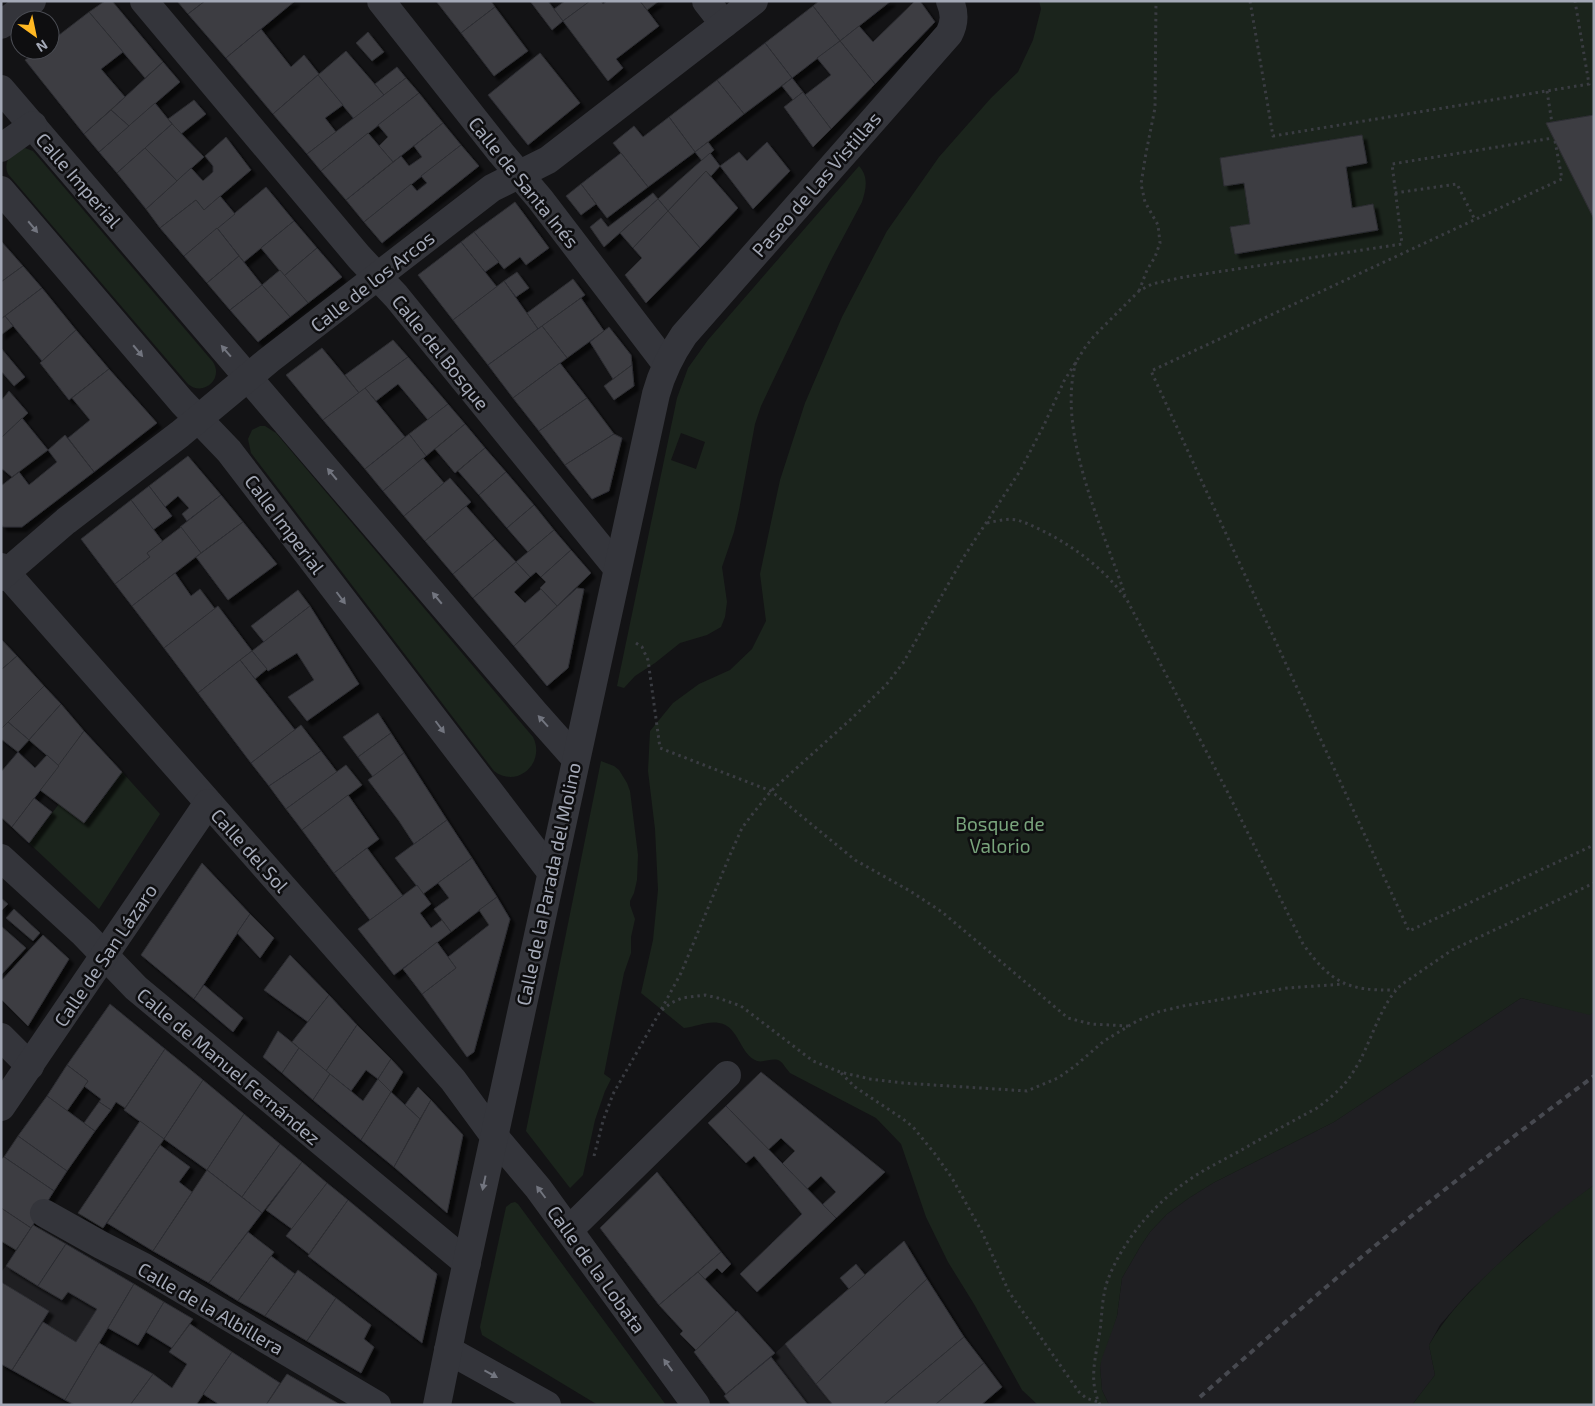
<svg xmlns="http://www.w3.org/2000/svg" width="1595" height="1406" font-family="'Exo 2',sans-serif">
<defs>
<filter id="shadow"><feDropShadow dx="4.5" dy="4.5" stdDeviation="1" flood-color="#0009"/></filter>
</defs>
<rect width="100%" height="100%" fill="#131315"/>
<!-- built -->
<g fill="#1f1f22">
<polygon points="1521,998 1590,1014 1594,1012 1594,1185 1525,1239 1468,1293 1440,1325 1429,1345 1435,1375 1412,1405 1109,1405 1102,1390 1100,1367 1101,1358 1117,1316 1122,1278 1140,1247 1150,1232 1167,1214 1189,1198 1213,1183 1334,1122"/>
<polygon points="6,1266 58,1298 62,1300 68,1292 97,1309 76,1342 43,1322 49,1311 1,1282 1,1272"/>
<polygon points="785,1344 833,1405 808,1405 771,1357"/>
</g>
<!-- green -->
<g fill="#1b241c" fill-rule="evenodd">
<path d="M1039,1H1594V1012L1590,1015L1521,998L1334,1122L1213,1183L1189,1198L1167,1214L1150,1232L1140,1247L1122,1278L1117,1316L1112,1331L1102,1358L1100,1367L1102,1390L1109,1405H1038L1022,1390L974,1304L948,1262L926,1217L901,1144L876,1118L790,1073C786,1069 784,1064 780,1061C773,1057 764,1063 757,1061C740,1055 739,1026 719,1023C706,1021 696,1027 684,1028L641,993L653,940L658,890L655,829L648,771L650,731L673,703L699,684L730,670L752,649L766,621L760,574L780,480L805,403L842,317L887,231L939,157L991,98L1018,72L1033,40L1041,9Z"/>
<path d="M25,148L33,151L213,362C224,379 203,397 188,384L8,174C2,161 13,149 25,148Z"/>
<path d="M859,166C869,177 866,189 862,202L830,262L770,387L761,406L755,424L739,510L734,532L722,567L727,602L725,617L721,627L707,635L680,643L655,663L635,676L624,688L617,686L677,398L688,368L708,340ZM681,433L705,442L696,469L671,460Z"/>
<path d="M260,426H265L276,433L533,737C546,763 517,789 494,771L251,453L248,439L252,430Z"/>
<polygon points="601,761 614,766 619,770 627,783 630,791 638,855 637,880 634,893 630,901 630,905 635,919 631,937 631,953 624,973 604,1074 611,1079 605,1091 595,1120 583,1175 570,1188 526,1131"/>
<polygon points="122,772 160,814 99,909 29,843 59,804 84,823"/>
<path d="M1594,1185V1405H1412L1435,1375L1429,1345C1447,1314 1470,1291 1496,1266C1527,1237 1559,1210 1594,1185Z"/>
<polygon points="515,1202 518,1204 666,1405 598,1405 482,1335 480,1327 506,1207 511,1203"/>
</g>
<!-- building -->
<g fill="#3d3e43" stroke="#2d2d32" filter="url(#shadow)">
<polygon points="105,1 112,1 163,62 145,78 89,12"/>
<polygon points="177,1 205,1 188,14"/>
<polygon points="205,1 295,1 226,58 188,14"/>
<polygon points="436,1 491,1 495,7 461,33"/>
<polygon points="530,1 548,1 563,21 552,30"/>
<polygon points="565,1 588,1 589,2 563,21 554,9"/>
<polygon points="590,1 601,1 603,4 607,1 640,1 659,26 616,59 623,68 608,81 563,21"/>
<polygon points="640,1 659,1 647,10"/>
<polygon points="819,1 891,1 840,41 813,6"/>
<polygon points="915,1 920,1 935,22 875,84 840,41 859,26 873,42"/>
<polygon points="813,6 840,41 792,78 765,43"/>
<polygon points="495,7 528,51 494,76 461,33"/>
<polygon points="89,12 123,52 101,69 125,97 84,134 25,60 39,50 50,50 50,42"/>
<polygon points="261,29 291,67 304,55 319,74 273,114 226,58"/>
<polygon points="368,32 384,52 372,61 356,43"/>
<polygon points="840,41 875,84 831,129 805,95 831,75 817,58"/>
<polygon points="765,43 792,78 744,114 717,80"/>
<polygon points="346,51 384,95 354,119 318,75"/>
<polygon points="540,53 580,103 528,145 488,95"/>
<polygon points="163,62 180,82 129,126 111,110"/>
<polygon points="397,67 406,78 384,95 375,84"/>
<polygon points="318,75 343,105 325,118 336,132 307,154 273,114"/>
<polygon points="406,78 419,93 321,171 307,154"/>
<polygon points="792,78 803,92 793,100 782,86"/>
<polygon points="717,80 744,114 695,152 669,117"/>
<polygon points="803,92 831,129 813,147 784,107"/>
<polygon points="419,93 443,123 393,162 379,146 388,137 378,125"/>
<polygon points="194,100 206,114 181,134 168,119"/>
<polygon points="155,103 172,124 117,173 99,152"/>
<polygon points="111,110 129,126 99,152 84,134"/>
<polygon points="1594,115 1594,219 1546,123"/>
<polygon points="669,117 695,152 648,187 613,143 634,126 643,137"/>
<polygon points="443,123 461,145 364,222 346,200 401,156 409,166 422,157 414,146"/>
<polygon points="172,124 204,157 177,181 145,148"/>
<polygon points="368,133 393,162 346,200 321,171"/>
<polygon points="1362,135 1367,163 1346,167 1352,208 1373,204 1378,230 1235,254 1230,227 1250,224 1244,183 1224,186 1220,158"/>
<polygon points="226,137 251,170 204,210 196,200 160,228 146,209 191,168 203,181 213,172 213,166 205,156"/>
<polygon points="708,142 714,150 702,161 695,152"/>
<polygon points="767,142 790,171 753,209 720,166 739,152 747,161"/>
<polygon points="461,145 479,166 382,243 364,222 411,184 417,191 427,183 421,176"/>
<polygon points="145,148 177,181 146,209 117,173"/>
<polygon points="621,153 648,187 607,218 581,184"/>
<polygon points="710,153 720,166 711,176 706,171 668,211 658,199"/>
<polygon points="706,171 738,208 700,248 668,211"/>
<polygon points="581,184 596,204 581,215 566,196"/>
<polygon points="266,187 294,221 244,262 217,228"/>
<polygon points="653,193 658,199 604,247 590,227 601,218 608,227"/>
<polygon points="220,196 235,214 184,256 160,228 196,200 204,210"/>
<polygon points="658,199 668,211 633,248 620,233"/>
<polygon points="515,202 549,248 526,265 520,257 504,269 474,232"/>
<polygon points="668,211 700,248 646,303 625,275 642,258 633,248"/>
<polygon points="294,221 317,248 284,276 261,248"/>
<polygon points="217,228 239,256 207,283 184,256"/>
<polygon points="474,232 499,262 485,272 461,242"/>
<polygon points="1,241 23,266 1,282"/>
<polygon points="461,242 497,287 453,320 418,275"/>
<polygon points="317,248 342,277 308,303 284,276"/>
<polygon points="239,256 262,285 230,310 207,283"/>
<polygon points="23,266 42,288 1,319 1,282"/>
<polygon points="280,270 308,303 290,317 262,285"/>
<polygon points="517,272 529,288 516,297 504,281"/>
<polygon points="573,279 585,295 538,329 527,313"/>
<polygon points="504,281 538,329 488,365 453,320"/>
<polygon points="262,285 290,317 258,342 230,310"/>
<polygon points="42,288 76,330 42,361 5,316"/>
<polygon points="581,298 604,331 567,358 542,326"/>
<polygon points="5,316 13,326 1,335 1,319"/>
<polygon points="542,326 567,358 513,398 488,365"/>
<polygon points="609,327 631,355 632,365 613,379 590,342"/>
<polygon points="76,330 109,369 69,400 40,363"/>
<polygon points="393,340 408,357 359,393 345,375"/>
<polygon points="1,348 25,377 14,386 1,371"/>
<polygon points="322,348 359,393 323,420 286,375"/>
<polygon points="408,357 448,404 428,420 398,384 376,401 365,388"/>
<polygon points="560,363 587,398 539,431 513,398"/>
<polygon points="632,365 634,386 614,400 604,386"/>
<polygon points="109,369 157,423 94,472 68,438 90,420 72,398"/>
<polygon points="365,388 405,437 365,469 323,420"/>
<polygon points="9,391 28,413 1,438 1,401"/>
<polygon points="587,398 614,434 565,465 539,431"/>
<polygon points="448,404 465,424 426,456 409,434"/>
<polygon points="22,418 48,450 12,477 1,468 1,438"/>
<polygon points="465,424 485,448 455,473 435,449"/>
<polygon points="409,434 426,456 383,491 365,469"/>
<polygon points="614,434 622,438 609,491 592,499 565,465"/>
<polygon points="65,435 94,472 22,527 3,527 1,524 1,486 19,472 29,485 57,462 48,450"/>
<polygon points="485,448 506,472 479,495 458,471"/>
<polygon points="188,456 221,495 187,521 182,514 189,508 178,496 165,507 149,486"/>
<polygon points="423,458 444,483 404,516 383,491"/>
<polygon points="506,472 534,505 507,528 479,495"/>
<polygon points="450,478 471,502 425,541 404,516"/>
<polygon points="149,486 172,516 153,530 131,500"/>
<polygon points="221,495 243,522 201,553 180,527"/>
<polygon points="131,500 163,542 147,553 150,557 115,584 81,539"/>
<polygon points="534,505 554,530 528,552 507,528"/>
<polygon points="466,506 495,539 453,574 425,541"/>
<polygon points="243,522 277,564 228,600 196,557"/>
<polygon points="181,527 201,553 132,606 115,584 150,557 147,553"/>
<polygon points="554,530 571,550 541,577 536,572 530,577 516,562"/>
<polygon points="495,539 516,562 473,598 453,574"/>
<polygon points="571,550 591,573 557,606 540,588 546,582 541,577"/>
<polygon points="516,562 530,577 514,592 525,603 541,589 557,606 514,646 473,598"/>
<polygon points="175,573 191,596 200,589 215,609 164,648 132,606"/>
<polygon points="577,588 584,589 568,668 547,686 514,646"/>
<polygon points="298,590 310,606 264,642 251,626"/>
<polygon points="218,606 252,651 198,693 164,648"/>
<polygon points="310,606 359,684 307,721 288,697 314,680 297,653 268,671 252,651"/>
<polygon points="1,639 17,656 1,670"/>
<polygon points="252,651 267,669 255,679 240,660"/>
<polygon points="17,656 44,686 1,729 1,670"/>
<polygon points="240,660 295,730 251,763 198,693"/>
<polygon points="44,686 61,704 29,740 8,722"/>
<polygon points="61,704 84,731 59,766 29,740"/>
<polygon points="378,713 391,733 358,757 343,737"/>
<polygon points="8,722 29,740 18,752 1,739 1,729"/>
<polygon points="301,725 321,751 269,786 251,763"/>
<polygon points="84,731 122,772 84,823 40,790"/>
<polygon points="391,733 404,753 373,777 358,757"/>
<polygon points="321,751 337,772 286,809 269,786"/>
<polygon points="18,752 35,768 47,755 59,766 12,827 1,817 1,772"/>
<polygon points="404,753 447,820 414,844 399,821 368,780"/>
<polygon points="346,765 362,785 302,830 286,809"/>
<polygon points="348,795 379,839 334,873 302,830"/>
<polygon points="34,798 52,812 29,843 12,827"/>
<polygon points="447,820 472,858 423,894 395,858"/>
<polygon points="367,848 403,896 370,920 334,873"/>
<polygon points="472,858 497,897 451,932 434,909 449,898 438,883"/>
<polygon points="202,863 250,914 194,999 141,955"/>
<polygon points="417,885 431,904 420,913 431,928 442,920 451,932 394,975 358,929"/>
<polygon points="497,897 510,919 474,1052 467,1057 422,994 456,968 448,957 489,925 479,910"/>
<polygon points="1,898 8,904 1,911"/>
<polygon points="14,909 40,933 33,941 6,918"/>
<polygon points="250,914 274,938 260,958 237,933"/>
<polygon points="1,926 26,948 1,975"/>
<polygon points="43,935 69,959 28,1026 1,999 1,981"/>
<polygon points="437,942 456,968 422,994 403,969"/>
<polygon points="290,955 329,995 308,1022 264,990"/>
<polygon points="204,985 243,1018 233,1032 194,999"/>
<polygon points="329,995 357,1025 326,1071 292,1042"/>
<polygon points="110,1004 165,1049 125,1108 116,1102 111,1110 99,1102 101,1099 84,1086 88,1081 67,1065"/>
<polygon points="357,1025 391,1059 378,1079 366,1070 351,1091 326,1071"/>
<polygon points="278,1031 299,1048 282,1073 263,1057"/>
<polygon points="299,1048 330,1074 313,1100 282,1073"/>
<polygon points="165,1049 203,1080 164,1139 124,1110"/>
<polygon points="391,1059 403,1072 391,1092 378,1079"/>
<polygon points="67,1065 88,1081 67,1111 47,1096"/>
<polygon points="761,1072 885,1172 836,1218 822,1205 836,1192 821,1176 807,1189 782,1164 795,1151 781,1138 768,1150 726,1106"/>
<polygon points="330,1074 363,1101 378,1079 391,1092 361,1140 313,1100"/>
<polygon points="203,1080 244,1114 207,1170 164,1139"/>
<polygon points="418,1087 431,1100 420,1119 405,1105"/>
<polygon points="391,1092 420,1119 394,1167 361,1140"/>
<polygon points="47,1096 95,1131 67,1171 18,1136"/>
<polygon points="431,1100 463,1135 447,1213 394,1167"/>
<polygon points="99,1102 111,1110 95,1131 84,1123"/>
<polygon points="726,1106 836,1218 757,1292 740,1274 802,1214 754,1156 746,1163 708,1123"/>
<polygon points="244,1114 280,1144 242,1197 207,1170"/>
<polygon points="140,1121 164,1139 103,1228 78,1213"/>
<polygon points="18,1136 67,1171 54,1191 4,1157"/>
<polygon points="280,1144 302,1162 262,1213 242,1197"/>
<polygon points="160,1145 190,1167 179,1182 192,1192 153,1251 107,1223"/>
<polygon points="4,1157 54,1191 31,1228 1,1208 1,1160"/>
<polygon points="302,1162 327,1183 292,1229 266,1210"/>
<polygon points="207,1170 262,1213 209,1283 153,1251"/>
<polygon points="657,1172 721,1252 659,1305 600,1228"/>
<polygon points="327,1183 348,1200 309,1254 286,1236"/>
<polygon points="348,1200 437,1274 422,1343 308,1256"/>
<polygon points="1,1208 31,1228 16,1250 1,1241"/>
<polygon points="33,1225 66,1244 38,1286 6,1266"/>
<polygon points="248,1232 274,1252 238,1301 209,1283"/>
<polygon points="904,1241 927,1279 816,1384 785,1344"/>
<polygon points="66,1244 134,1284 65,1400 12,1370 43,1322 76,1342 97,1309 68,1292 62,1300 38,1286"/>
<polygon points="721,1252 731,1264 722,1273 717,1268 705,1279 698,1272"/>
<polygon points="271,1256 295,1274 265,1316 238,1301"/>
<polygon points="856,1264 865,1275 849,1289 840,1278"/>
<polygon points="298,1270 336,1298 307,1341 265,1316"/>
<polygon points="698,1272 736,1312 696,1350 680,1334 683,1331 659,1305"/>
<polygon points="927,1279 964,1337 883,1405 833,1405 816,1384"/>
<polygon points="1,1282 49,1311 12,1370 1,1364"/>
<polygon points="134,1284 164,1302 138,1345 108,1328"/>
<polygon points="336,1298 371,1325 364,1339 374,1347 361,1373 307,1341"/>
<polygon points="164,1302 193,1319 172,1348 146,1332"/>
<polygon points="737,1311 775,1353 726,1394 694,1352"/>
<polygon points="190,1324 232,1352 196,1405 130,1405 153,1374 172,1388 187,1364 169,1352"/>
<polygon points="964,1337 984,1363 935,1405 883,1405"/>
<polygon points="99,1343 153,1374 130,1405 75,1405 65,1400"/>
<polygon points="232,1352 280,1383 266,1405 220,1405 203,1394"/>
<polygon points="771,1357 808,1405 731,1405 724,1396"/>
<polygon points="984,1363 1002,1387 981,1405 935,1405"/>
<polygon points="287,1374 339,1404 266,1405"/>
</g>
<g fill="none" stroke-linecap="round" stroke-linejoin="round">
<!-- path -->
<g stroke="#3a3c42" stroke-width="3" stroke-dasharray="2.5 4" stroke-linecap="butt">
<polyline points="1250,1 1273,136 1589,84 1575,1"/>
<polyline points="1547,91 1552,123"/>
<polyline points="1555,141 1562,179 1151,371 1409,931 1594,845"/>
<polyline points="1395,193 1457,184 1475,220"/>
<polyline points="1139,291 1147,270 1155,257 1160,243 1158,225 1145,202 1141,184 1146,153 1155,108 1156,1"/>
<path d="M1076,362C1056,432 1103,528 1125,595"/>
<path d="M987,523C997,521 1007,518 1017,520C1028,523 1039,529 1049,534C1080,551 1106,571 1127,600L1227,791L1303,944C1331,983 1348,991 1395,990"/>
<polyline points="636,643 642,647 648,660 660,748 771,791 855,860 910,891 942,912 1068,1018 1091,1024 1128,1026"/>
<polyline points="662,1010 671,1003 682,998 705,995 718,998 741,1006 813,1061 840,1072 870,1079 903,1083 1027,1091 1058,1078 1075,1066 1104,1041 1137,1021 1158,1012 1183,1006 1287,988 1344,984"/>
<polyline points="841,1073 855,1087 903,1119 913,1127 935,1154 952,1178 982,1232 1009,1292 1079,1392 1086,1398 1098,1402"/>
<polyline points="594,1156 603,1121 613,1094 661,1010 681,973 730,855 742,828 751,816 771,791 850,720 886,685 903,663 965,555 1020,471 1044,425 1064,381 1086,346 1095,335 1139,291 1152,284 1184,277 1402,244 1392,164 1553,138"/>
<path d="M1100,1405C1088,1380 1096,1356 1100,1331C1102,1314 1102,1298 1107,1282C1123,1238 1159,1198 1198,1174C1213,1165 1229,1157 1245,1148C1269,1134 1293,1121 1317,1108C1332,1097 1346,1085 1355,1069C1371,1044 1379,1006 1401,985L1452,950L1594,883"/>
</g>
<!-- minor -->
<g stroke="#34353b" stroke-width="28">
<polyline points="144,1 359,257 396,296 617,568"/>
<polyline points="381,1 501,153 540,199 666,364"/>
<polyline points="706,1 724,24"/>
<polyline points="1,25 32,1"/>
<polyline points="1,89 535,713 575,758"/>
<polyline points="1,148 33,125"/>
<polyline points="1,190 182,402 229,451 551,872"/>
<polyline points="1,567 453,1080 494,1136 538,1188 696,1405"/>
<polyline points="1,577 66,521 180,434 269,360 492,188 548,160 754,1"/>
<polyline points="1,858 84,934 136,988 467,1263"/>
<polyline points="1,1037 30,1066"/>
<polyline points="1,1107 208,803"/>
<polyline points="44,1213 101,1245 144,1267 377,1405"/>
<polyline points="569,1230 727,1075"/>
<polyline points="448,1350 547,1405"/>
<path d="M437,1405L454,1321L656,394C662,372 671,354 684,335L949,34C955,23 955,13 950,1"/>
</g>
<!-- rail -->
<path stroke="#474950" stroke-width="4" stroke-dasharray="6 5" stroke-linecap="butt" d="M1200,1397C1264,1341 1327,1285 1393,1231C1458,1178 1526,1127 1594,1076"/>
</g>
<!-- one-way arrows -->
<defs><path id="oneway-solid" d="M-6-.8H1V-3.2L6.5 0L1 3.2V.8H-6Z" transform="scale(1.25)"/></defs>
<g fill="#72757f">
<use href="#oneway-solid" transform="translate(33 227) rotate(50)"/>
<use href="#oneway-solid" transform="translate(138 351) rotate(50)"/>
<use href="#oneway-solid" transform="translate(226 351) rotate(-131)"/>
<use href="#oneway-solid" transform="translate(332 474) rotate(-130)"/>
<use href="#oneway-solid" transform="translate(341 598) rotate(53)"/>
<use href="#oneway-solid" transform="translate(437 598) rotate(-130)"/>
<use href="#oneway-solid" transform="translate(543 721) rotate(-132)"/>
<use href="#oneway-solid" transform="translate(440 727) rotate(53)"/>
<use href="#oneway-solid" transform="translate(484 1183) rotate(102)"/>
<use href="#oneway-solid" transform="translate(541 1192) rotate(-127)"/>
<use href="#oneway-solid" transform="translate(668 1365) rotate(-126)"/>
<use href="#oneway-solid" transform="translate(491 1374) rotate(29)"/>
</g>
<g text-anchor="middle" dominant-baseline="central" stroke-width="5" stroke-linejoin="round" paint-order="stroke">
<!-- street labels -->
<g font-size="19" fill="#a4a9b7" stroke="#0e0e10">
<text transform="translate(79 180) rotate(49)">Calle Imperial</text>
<text transform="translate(524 182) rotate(51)">Calle de Santa Inés</text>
<text transform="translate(816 184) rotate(-49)">Paseo de Las Vistillas</text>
<text transform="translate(372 281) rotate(-38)">Calle de los Arcos</text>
<text transform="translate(441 352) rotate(51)">Calle del Bosque</text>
<text transform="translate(285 524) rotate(53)">Calle Imperial</text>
<text transform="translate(250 850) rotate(48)">Calle del Sol</text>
<text transform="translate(548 884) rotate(-78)">Calle de la Parada del Molino</text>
<text transform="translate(105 955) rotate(-56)">Calle de San Lázaro</text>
<text transform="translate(229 1066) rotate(40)">Calle de Manuel Fernández</text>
<text transform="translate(597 1269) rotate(54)">Calle de la Lobata</text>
<text transform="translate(211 1308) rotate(30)">Calle de la Albillera</text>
</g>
<!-- park labels -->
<g font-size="19" fill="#79a47c" stroke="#0e0e10">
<text x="1000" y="823">Bosque de<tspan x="1000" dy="22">Valorio</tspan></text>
</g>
</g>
<!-- border -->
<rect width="1595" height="1406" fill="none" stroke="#a4a9b7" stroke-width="5"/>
<!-- north arrow -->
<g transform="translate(35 35) rotate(147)"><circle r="24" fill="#0e0e10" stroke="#4a4c53"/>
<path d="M0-4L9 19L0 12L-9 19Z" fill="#ffb822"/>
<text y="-8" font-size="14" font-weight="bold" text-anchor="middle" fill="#a4a9b7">N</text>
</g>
</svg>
